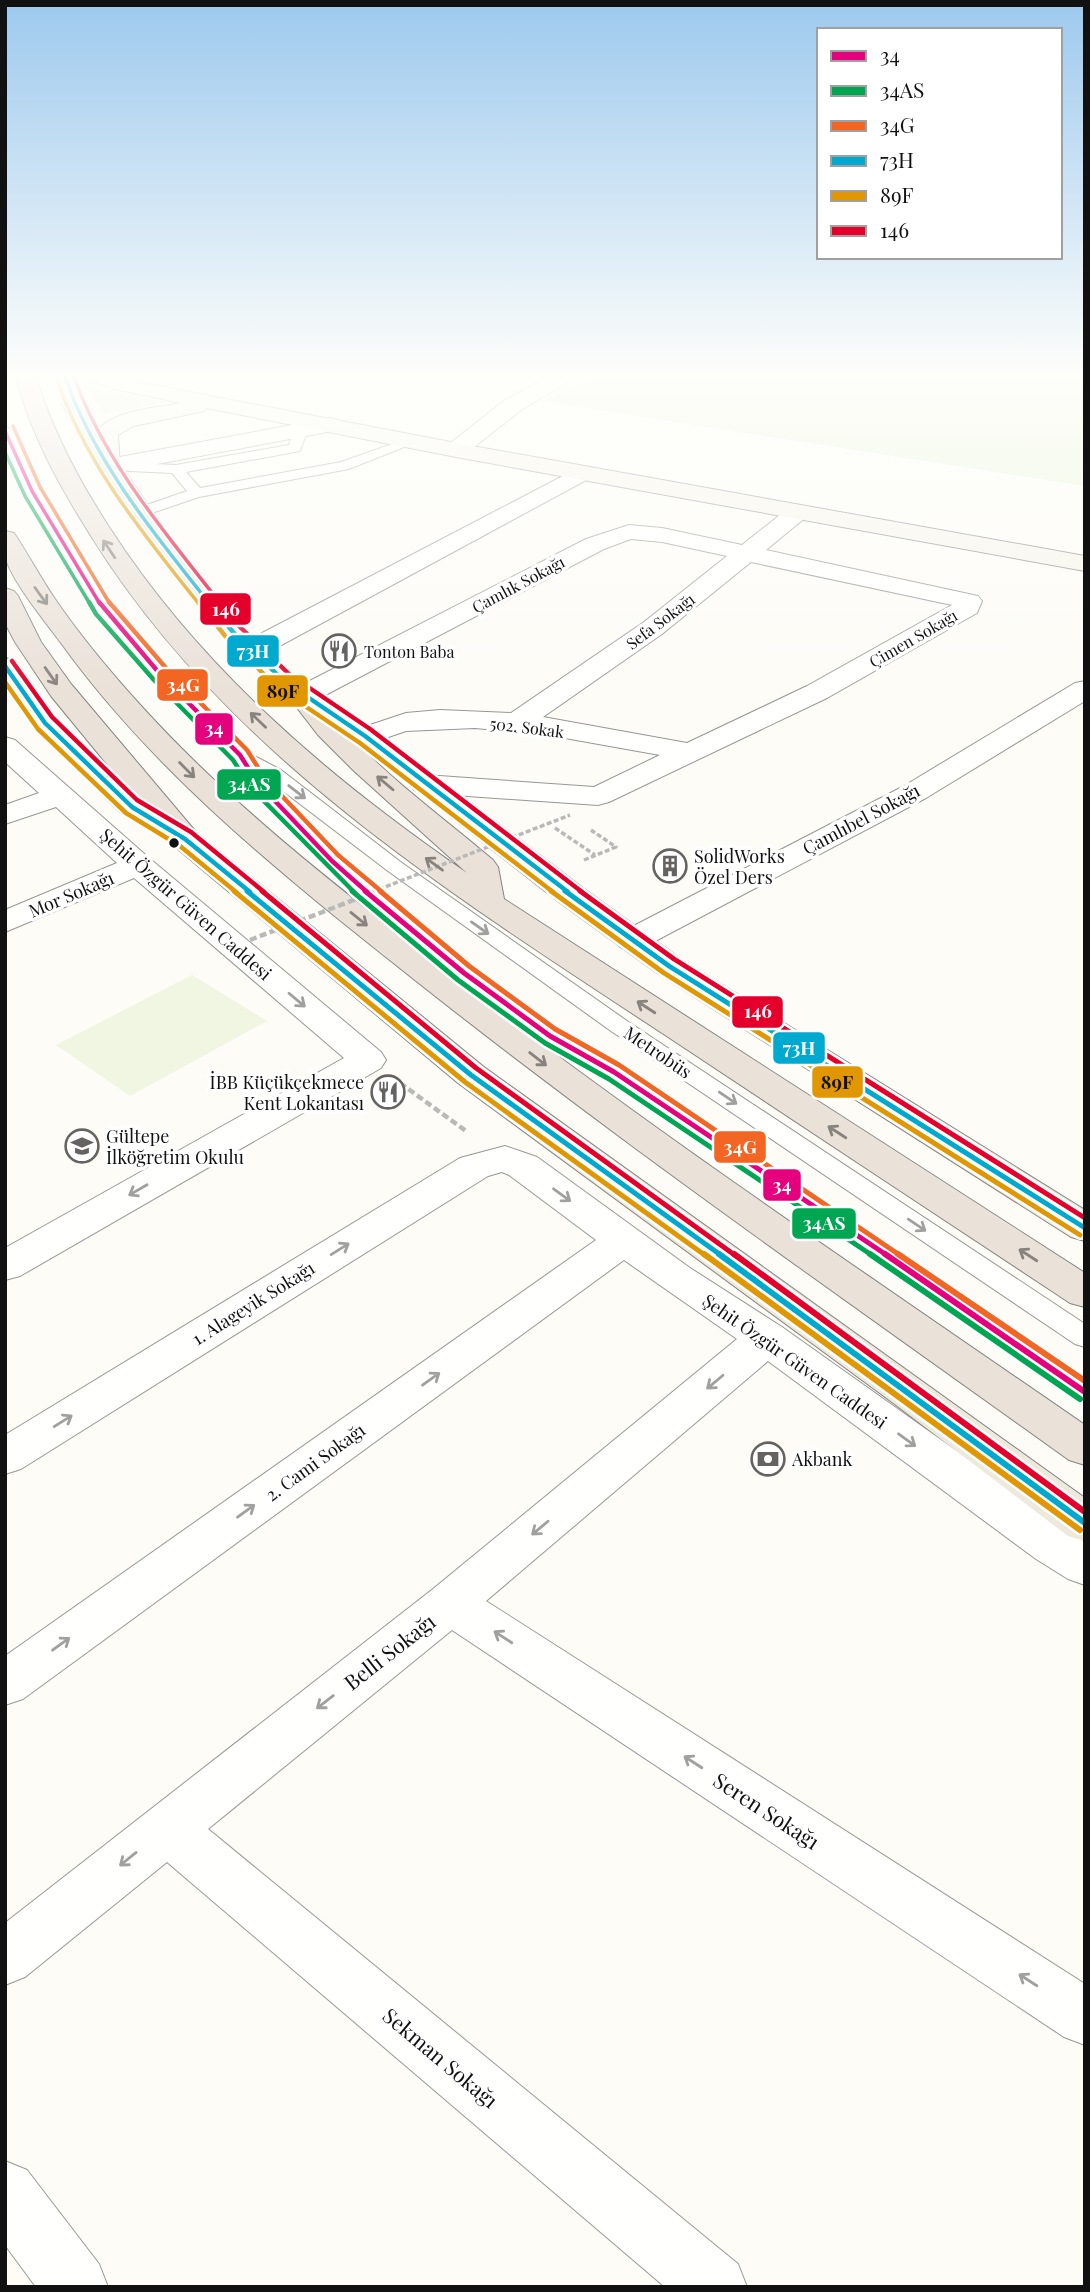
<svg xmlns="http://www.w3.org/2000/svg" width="1090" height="2292" font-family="'Playfair Display',serif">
<rect width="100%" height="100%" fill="#fdfcf7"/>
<!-- green -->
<g fill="#e7f3d7">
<polygon points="601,374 1085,374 1085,486 541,401"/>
<polygon points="86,386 167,402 103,415"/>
</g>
<!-- pitch -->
<polygon fill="#f0f6e1" points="192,975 267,1021 130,1096 56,1045"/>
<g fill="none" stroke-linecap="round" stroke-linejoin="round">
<defs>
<g id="lane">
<path d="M5,426L12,430L39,491L110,606L166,670L247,752L281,770L402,863L627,1021L1085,1324V1347L1075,1344L611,1031L388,871L262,775C276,795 297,812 313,830C402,922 511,1005 622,1067L1085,1378V1402L1075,1399L967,1323L606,1077L542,1041L456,978L325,865L250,786L233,758L154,678L97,612L25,491L5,447Z"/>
<polygon points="300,428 307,432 300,451 186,472 200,488 341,462 412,437 419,441 349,469 199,497 140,517 132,512 135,509 187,491 172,473 109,470 102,466 109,462 176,465 289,445 293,432"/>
</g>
<g id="street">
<polygon points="554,374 578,374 575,378 521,410 464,455 448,455 445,450 448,445 505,400"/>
<polygon points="330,418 338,420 341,425 338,430 109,473 101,471 98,466 101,461 109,459"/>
<polygon points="582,466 590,468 593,473 590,478 261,656 251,658 241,656 238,650 241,644"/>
<path d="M798,505L806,507L810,512L806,517L766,550L978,596L982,601L977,613L827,698L609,802L598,805L425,793L414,790L410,784L414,778L425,775L594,787L660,755L548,735L475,728L406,731L365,745L355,742L351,736L355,730L406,713L440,710L511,713L644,622L727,556L662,542L631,539L604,549L312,702L302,704L292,702L288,696L292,690L586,539L629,525L662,528L742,545L790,507ZM751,562L952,605L807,686L687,743L543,717L662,634Z"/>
<polygon points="1085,681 1085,701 926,798 644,947 632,950 620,947 615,940 620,933 904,786 1075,683"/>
<polygon points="5,737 15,740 149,858 381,1052 386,1060 381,1068 20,1276 5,1280 5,1248 344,1058 134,878 5,932 5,910 117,863 56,807 5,824 5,805 39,793 5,762"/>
<polygon points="505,1146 537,1157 690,1268 782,1327 1085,1542 1085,1585 1068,1579 1036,1559 768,1361 486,1601 1085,1984 1085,2045 1064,2037 452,1630 208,1829 738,2264 747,2287 665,2287 167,1862 25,1977 5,1985 5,1923 433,1589 737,1339 624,1260 23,1699 5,1705 5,1656 596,1240 509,1175 502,1172 488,1176 21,1469 5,1474 5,1435 460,1158"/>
<polygon points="5,2161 27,2170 99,2264 108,2287 36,2287 5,2245"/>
</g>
<path id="secondary" d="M80,374H109L127,380L456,443L1085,556V571L456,457L206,408L204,411L134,426L118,435L120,466L117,471H101L98,466L96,432C112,410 156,408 181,403L115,389L83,378Z"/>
<g id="primary">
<polygon points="54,374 74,374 86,407 101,437 170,537 242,626 294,675 375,730 583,888 681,959 1085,1210 1085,1241 1071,1237 657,973 559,902 355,742 263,678 205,616 149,542 80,437 64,407"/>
<polygon points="5,658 15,660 55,717 143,801 196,832 484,1067 1085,1498 1085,1541 1068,1536 896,1405 458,1083 174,846 121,813 35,729 5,686"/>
</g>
<g id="highway">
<path d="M15,374H35C52,431 79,481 111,530C202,670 330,779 467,873L353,770L318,735L288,696L292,690C312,685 318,698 329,712C375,769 438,813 493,860L498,867L504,899L1085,1273V1307L1070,1303C934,1213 798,1123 662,1033C450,893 228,756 91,536C59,485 30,433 15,374Z"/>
<path d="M5,531L14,533C28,554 40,577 55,599C81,637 112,674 143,708C235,809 345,893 452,976C657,1134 872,1278 1085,1425V1465L1069,1460C853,1305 634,1153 425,988C295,885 159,779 61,643C47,624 12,581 6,559C3,551 5,539 5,531Z"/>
<polygon points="5,588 14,591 18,596 41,642 71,684 196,832 201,839 196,846 185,848 174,846 51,696 15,642 5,623"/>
</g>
</defs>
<!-- lane casing -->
<use href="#lane" stroke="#979795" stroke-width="2"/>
<!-- street casing -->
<use href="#street" stroke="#979795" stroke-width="2"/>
<!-- secondary casing -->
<use href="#secondary" stroke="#8e8d8b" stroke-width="2"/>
<!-- primary casing -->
<use href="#primary" stroke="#858482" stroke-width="2"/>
<!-- highway casing -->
<use href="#highway" stroke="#858482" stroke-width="2"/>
<!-- path-far1 -->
<g stroke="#b9b9b8" stroke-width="3.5" stroke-dasharray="5 2.5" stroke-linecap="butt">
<polyline points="555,828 595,855"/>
<polyline points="584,860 616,847 591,830"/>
</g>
<!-- path -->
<polyline stroke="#b9b9b8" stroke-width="4.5" stroke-dasharray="7 3.5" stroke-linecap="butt" points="400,1083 466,1131"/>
<!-- lane -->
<use href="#lane" fill="#fffffe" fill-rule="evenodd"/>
<!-- street -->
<use href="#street" fill="#fffffe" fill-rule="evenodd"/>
<!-- secondary -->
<use href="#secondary" fill="#f6f4eb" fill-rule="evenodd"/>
<!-- primary -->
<use href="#primary" fill="#ede9dc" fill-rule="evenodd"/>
<!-- highway -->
<use href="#highway" fill="#eae1d8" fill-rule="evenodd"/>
<!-- path-bridge-far1 -->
<polyline stroke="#b9b9b8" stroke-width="3.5" stroke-dasharray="5 2.5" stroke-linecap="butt" points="372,892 570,815"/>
<!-- path-bridge -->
<polyline stroke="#b9b9b8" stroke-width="4.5" stroke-dasharray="7 3.5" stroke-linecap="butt" points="250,940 377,891"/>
<defs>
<polyline id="bus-1-far3" points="5,431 32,491 100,604"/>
<polyline id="bus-1-far2" points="99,602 160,674 240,755 257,782 332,861 367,892"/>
<polyline id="bus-1-far1" points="365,891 464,973 550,1036 614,1072 888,1256"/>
<polyline id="bus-1" points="885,1254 1085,1392"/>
<polyline id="bus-2-far3" points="5,452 25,496 90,604"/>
<polyline id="bus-2-far2" points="89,602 96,614 154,680 233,760 251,788 354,892"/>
<polyline id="bus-2-far1" points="352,891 458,980 545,1043 609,1079 873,1256"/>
<polyline id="bus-2" points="870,1254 1080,1399"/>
<polyline id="bus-3-far3" points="13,426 40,487 110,604"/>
<polyline id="bus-3-far2" points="109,602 166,668 247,750 264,777 338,855 382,892"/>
<polyline id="bus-3-far1" points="380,891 469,966 555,1029 619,1065 901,1256"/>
<polyline id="bus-3" points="898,1254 1085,1381"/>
<path id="bus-4-far3" d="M64,374C93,460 154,534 210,604"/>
<g id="bus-4-far2">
<polyline points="209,602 233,632 284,681 365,736 568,892"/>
<polyline points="5,666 45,723 132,807 185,839 250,892"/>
</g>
<g id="bus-4-far1">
<polyline points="247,891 471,1075 722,1256"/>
<polyline points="565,891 669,966 1085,1228"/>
</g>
<polyline id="bus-4" points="719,1254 1085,1523"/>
<path id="bus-5-far3" d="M56,376C83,461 144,535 199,604"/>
<g id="bus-5-far2">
<polyline points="198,602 226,637 278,688 360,743 553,892"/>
<polyline points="5,682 38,729 126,813 180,846 236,892"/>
</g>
<g id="bus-5-far1">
<polyline points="234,891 465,1082 706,1256"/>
<polyline points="551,891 664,973 1080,1235"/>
</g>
<polyline id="bus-5" points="704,1254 1080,1530"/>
<path id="bus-6-far3" d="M73,374C103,460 165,533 221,604"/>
<g id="bus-6-far2">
<polyline points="220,602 239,626 289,674 370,729 582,892"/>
<polyline points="12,661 52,717 137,800 191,832 264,892"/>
</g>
<g id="bus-6-far1">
<polyline points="262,891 476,1068 736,1256"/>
<polyline points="580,891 674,959 1085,1218"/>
</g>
<polyline id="bus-6" points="734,1254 1085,1512"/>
</defs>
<!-- bus-1-far3 casing -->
<use href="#bus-1-far3" stroke="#fff" stroke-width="7"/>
<!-- bus-1-far2 casing -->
<use href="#bus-1-far2" stroke="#fff" stroke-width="9"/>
<!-- bus-1-far1 casing -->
<use href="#bus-1-far1" stroke="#fff" stroke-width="10"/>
<!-- bus-1 casing -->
<use href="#bus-1" stroke="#fff" stroke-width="11"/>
<!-- bus-2-far3 casing -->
<use href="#bus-2-far3" stroke="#fff" stroke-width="7"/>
<!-- bus-2-far2 casing -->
<use href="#bus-2-far2" stroke="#fff" stroke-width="9"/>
<!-- bus-2-far1 casing -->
<use href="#bus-2-far1" stroke="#fff" stroke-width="10"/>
<!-- bus-2 casing -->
<use href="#bus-2" stroke="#fff" stroke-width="11"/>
<!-- bus-3-far3 casing -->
<use href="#bus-3-far3" stroke="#fff" stroke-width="7"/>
<!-- bus-3-far2 casing -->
<use href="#bus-3-far2" stroke="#fff" stroke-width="9"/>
<!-- bus-3-far1 casing -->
<use href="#bus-3-far1" stroke="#fff" stroke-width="10"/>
<!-- bus-3 casing -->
<use href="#bus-3" stroke="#fff" stroke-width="11"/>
<!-- bus-4-far3 casing -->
<use href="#bus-4-far3" stroke="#fff" stroke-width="7"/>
<!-- bus-4-far2 casing -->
<use href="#bus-4-far2" stroke="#fff" stroke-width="9"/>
<!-- bus-4-far1 casing -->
<use href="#bus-4-far1" stroke="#fff" stroke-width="10"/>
<!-- bus-4 casing -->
<use href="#bus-4" stroke="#fff" stroke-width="11"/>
<!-- bus-5-far3 casing -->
<use href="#bus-5-far3" stroke="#fff" stroke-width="7"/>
<!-- bus-5-far2 casing -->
<use href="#bus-5-far2" stroke="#fff" stroke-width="9"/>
<!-- bus-5-far1 casing -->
<use href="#bus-5-far1" stroke="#fff" stroke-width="10"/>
<!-- bus-5 casing -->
<use href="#bus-5" stroke="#fff" stroke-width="11"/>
<!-- bus-6-far3 casing -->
<use href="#bus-6-far3" stroke="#fff" stroke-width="7"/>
<!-- bus-6-far2 casing -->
<use href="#bus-6-far2" stroke="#fff" stroke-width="9"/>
<!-- bus-6-far1 casing -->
<use href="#bus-6-far1" stroke="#fff" stroke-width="10"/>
<!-- bus-6 casing -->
<use href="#bus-6" stroke="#fff" stroke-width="11"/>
<!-- bus-1-far3 -->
<use href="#bus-1-far3" stroke="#e5007d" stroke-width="3.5"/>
<!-- bus-1-far2 -->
<use href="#bus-1-far2" stroke="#e5007d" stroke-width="4.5"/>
<!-- bus-1-far1 -->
<use href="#bus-1-far1" stroke="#e5007d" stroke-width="5"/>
<!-- bus-1 -->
<use href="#bus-1" stroke="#e5007d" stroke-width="6"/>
<!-- bus-2-far3 -->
<use href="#bus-2-far3" stroke="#00a651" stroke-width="3.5"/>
<!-- bus-2-far2 -->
<use href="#bus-2-far2" stroke="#00a651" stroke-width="4.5"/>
<!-- bus-2-far1 -->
<use href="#bus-2-far1" stroke="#00a651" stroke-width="5"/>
<!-- bus-2 -->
<use href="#bus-2" stroke="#00a651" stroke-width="6"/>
<!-- bus-3-far3 -->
<use href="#bus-3-far3" stroke="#f26522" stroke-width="3.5"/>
<!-- bus-3-far2 -->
<use href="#bus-3-far2" stroke="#f26522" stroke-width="4.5"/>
<!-- bus-3-far1 -->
<use href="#bus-3-far1" stroke="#f26522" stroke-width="5"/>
<!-- bus-3 -->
<use href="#bus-3" stroke="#f26522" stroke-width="6"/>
<!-- bus-4-far3 -->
<use href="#bus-4-far3" stroke="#00a9ce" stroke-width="3.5"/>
<!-- bus-4-far2 -->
<use href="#bus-4-far2" stroke="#00a9ce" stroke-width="4.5"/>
<!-- bus-4-far1 -->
<use href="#bus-4-far1" stroke="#00a9ce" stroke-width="5"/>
<!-- bus-4 -->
<use href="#bus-4" stroke="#00a9ce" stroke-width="6"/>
<!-- bus-5-far3 -->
<use href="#bus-5-far3" stroke="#e09702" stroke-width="3.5"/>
<!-- bus-5-far2 -->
<use href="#bus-5-far2" stroke="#e09702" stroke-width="4.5"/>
<!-- bus-5-far1 -->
<use href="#bus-5-far1" stroke="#e09702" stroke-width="5"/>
<!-- bus-5 -->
<use href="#bus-5" stroke="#e09702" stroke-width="6"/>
<!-- bus-6-far3 -->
<use href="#bus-6-far3" stroke="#e4002b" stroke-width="3.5"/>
<!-- bus-6-far2 -->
<use href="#bus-6-far2" stroke="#e4002b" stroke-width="4.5"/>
<!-- bus-6-far1 -->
<use href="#bus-6-far1" stroke="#e4002b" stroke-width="5"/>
<!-- bus-6 -->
<use href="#bus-6" stroke="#e4002b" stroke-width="6"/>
</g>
<!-- one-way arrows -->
<defs><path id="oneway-shaft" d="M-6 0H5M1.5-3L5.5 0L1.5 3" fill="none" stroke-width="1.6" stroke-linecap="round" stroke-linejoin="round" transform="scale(1.75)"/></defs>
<g stroke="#88837e">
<use href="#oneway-shaft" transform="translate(109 549) rotate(-124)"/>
<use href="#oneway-shaft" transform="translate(41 596) rotate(54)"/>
<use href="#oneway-shaft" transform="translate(51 676) rotate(55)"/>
<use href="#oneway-shaft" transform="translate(258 720) rotate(-136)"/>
<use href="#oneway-shaft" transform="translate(187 770) rotate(45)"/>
<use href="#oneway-shaft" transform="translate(385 783) rotate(-140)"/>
<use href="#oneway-shaft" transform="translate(434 864) rotate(-144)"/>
<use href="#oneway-shaft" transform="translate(359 919) rotate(39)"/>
<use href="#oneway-shaft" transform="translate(646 1007) rotate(-147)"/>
<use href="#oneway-shaft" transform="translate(538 1059) rotate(38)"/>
<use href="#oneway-shaft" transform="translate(837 1132) rotate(-147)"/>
<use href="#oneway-shaft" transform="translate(1028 1255) rotate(-147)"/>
</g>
<g stroke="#a0a09f">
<use href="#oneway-shaft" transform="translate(297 792) rotate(38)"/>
<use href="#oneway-shaft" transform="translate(480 928) rotate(35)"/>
<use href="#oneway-shaft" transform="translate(297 1000) rotate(40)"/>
<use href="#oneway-shaft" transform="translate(728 1098) rotate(34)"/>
<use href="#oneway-shaft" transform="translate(138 1190) rotate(150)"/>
<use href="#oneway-shaft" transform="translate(562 1195) rotate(36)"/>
<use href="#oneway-shaft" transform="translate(917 1225) rotate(34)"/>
<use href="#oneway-shaft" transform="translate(340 1249) rotate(-32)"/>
<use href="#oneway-shaft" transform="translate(431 1379) rotate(-36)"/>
<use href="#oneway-shaft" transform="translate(715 1382) rotate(140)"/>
<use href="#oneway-shaft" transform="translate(63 1421) rotate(-32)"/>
<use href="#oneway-shaft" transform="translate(907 1440) rotate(36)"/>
<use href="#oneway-shaft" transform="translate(246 1511) rotate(-36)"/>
<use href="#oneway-shaft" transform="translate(540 1528) rotate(140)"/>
<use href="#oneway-shaft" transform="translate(503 1637) rotate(-147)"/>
<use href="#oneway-shaft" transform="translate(61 1644) rotate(-36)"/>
<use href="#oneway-shaft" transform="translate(325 1702) rotate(142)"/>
<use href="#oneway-shaft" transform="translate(693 1762) rotate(-147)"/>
<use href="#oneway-shaft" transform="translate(128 1859) rotate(141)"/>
<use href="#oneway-shaft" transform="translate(1028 1980) rotate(-147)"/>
</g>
<!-- sky -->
<linearGradient id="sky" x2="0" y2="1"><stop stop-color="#9dc9ee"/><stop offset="0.54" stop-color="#fefefb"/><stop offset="1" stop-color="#fefefb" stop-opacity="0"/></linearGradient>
<rect width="1090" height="694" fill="url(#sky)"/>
<!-- icons -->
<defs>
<symbol id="restaurant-ring" viewBox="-11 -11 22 22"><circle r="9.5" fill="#fff" stroke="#646362" stroke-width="1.5"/><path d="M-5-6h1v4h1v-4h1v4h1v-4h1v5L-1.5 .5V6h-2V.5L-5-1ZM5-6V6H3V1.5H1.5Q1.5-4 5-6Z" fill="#646362"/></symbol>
<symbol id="building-ring" viewBox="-11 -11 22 22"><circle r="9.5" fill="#fff" stroke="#646362" stroke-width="1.5"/><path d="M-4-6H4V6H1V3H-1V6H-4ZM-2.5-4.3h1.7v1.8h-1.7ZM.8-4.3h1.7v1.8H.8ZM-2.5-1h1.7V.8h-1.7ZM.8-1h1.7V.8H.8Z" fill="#646362"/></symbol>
<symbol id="school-ring" viewBox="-11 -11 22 22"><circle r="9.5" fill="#fff" stroke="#646362" stroke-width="1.5"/><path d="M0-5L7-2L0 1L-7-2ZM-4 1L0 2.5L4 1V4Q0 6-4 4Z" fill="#646362"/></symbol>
<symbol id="bank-ring" viewBox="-11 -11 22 22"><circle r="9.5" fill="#fff" stroke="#646362" stroke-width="1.5"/><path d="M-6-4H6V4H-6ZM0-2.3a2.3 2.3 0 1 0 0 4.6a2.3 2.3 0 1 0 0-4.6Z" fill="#646362"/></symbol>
</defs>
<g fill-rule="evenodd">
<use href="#restaurant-ring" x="320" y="632" width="38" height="38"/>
<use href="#building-ring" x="651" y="847" width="38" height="38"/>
<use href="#restaurant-ring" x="369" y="1073" width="38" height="38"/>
<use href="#school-ring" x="63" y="1127" width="38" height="38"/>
<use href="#bank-ring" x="749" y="1440" width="38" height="38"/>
</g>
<!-- markers -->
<circle fill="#111" stroke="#fff" stroke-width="2.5" cx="174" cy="843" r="6"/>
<g text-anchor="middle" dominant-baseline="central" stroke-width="7" stroke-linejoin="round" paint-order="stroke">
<!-- far-street labels -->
<g font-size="16" fill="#111" stroke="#fff">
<text transform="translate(518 584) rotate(-28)">Çamlık Sokağı</text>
<text transform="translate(660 621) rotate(-37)">Sefa Sokağı</text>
<text transform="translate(913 638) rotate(-30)">Çimen Sokağı</text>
<text transform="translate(527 727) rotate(7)">502. Sokak</text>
</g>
<!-- far-poi labels -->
<g font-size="16" fill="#111" stroke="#fff" text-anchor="start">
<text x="364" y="651">Tonton Baba</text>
</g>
<!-- street labels -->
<g font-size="18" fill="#111" stroke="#fff">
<text transform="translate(861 819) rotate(-28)">Çamlıbel Sokağı</text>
<text transform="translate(71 894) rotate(-23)">Mor Sokağı</text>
<text transform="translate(186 904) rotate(41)">Şehit Özgür Güven Caddesi</text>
<text transform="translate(658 1052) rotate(34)">Metrobüs</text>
<text transform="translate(253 1303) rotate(-32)">1. Alageyik Sokağı</text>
<text transform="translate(795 1361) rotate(35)">Şehit Özgür Güven Caddesi</text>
<text transform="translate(315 1462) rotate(-36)">2. Cami Sokağı</text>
</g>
<!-- poi labels -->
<g font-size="18" fill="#111" stroke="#fff" text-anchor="start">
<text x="694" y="856">SolidWorks<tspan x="694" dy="21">Özel Ders</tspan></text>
<text x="364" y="1082" text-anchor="end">İBB Küçükçekmece<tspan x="364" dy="21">Kent Lokantası</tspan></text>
<text x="106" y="1136">Gültepe<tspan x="106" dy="21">İlköğretim Okulu</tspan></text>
<text x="792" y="1459">Akbank</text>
</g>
<!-- near-street labels -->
<g font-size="21" fill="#111" stroke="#fff">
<text transform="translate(389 1651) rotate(-38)">Belli Sokağı</text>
<text transform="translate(767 1810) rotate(33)">Seren Sokağı</text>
<text transform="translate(441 2057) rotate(40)">Sekman Sokağı</text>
</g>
</g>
<g stroke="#fff" stroke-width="2.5">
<rect x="199" y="592" width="53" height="34" rx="7" fill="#e4002b"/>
<rect x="226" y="634" width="54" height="34" rx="7" fill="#00a9ce"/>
<rect x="156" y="668" width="53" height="34" rx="7" fill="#f26522"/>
<rect x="256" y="674" width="53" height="34" rx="7" fill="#e09702"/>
<rect x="194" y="712" width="40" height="34" rx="7" fill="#e5007d"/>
<rect x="216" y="768" width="66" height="33" rx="7" fill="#00a651"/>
<rect x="731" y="995" width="53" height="34" rx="7" fill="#e4002b"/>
<rect x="772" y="1031" width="54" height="34" rx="7" fill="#00a9ce"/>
<rect x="811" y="1065" width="53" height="34" rx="7" fill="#e09702"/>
<rect x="713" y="1130" width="54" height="34" rx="7" fill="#f26522"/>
<rect x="762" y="1168" width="40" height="34" rx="7" fill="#e5007d"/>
<rect x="791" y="1207" width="66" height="33" rx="7" fill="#00a651"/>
</g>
<g font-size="19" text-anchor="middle" font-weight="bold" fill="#fff">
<text x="226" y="616">146</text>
<text x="253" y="658">73H</text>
<text x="183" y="692">34G</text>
<text x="214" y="735">34</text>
<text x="249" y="791">34AS</text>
<text x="758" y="1018">146</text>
<text x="799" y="1055">73H</text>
<text x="740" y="1154">34G</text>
<text x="782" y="1192">34</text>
<text x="824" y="1230">34AS</text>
</g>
<g font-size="19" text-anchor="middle" font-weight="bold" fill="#111">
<text x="283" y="698">89F</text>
<text x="837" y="1089">89F</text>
</g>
<!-- border -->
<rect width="1090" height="2292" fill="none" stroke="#111111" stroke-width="14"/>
<!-- legend -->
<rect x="817" y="28" width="245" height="231" fill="#ffffff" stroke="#a0a0a0" stroke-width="2"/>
<rect x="831" y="51" width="35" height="10" fill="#e5007d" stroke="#a0a0a0" stroke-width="2"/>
<text x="880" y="63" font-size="21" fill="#111111">34</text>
<rect x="831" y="86" width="35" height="10" fill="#00a651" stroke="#a0a0a0" stroke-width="2"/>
<text x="880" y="98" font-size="21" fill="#111111">34AS</text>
<rect x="831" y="121" width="35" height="10" fill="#f26522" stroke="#a0a0a0" stroke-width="2"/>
<text x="880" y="133" font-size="21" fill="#111111">34G</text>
<rect x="831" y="156" width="35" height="10" fill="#00a9ce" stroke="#a0a0a0" stroke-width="2"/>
<text x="880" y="168" font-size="21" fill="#111111">73H</text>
<rect x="831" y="191" width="35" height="10" fill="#e09702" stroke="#a0a0a0" stroke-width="2"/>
<text x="880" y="203" font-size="21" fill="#111111">89F</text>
<rect x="831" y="226" width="35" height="10" fill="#e4002b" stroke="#a0a0a0" stroke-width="2"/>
<text x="880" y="238" font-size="21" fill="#111111">146</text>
</svg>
